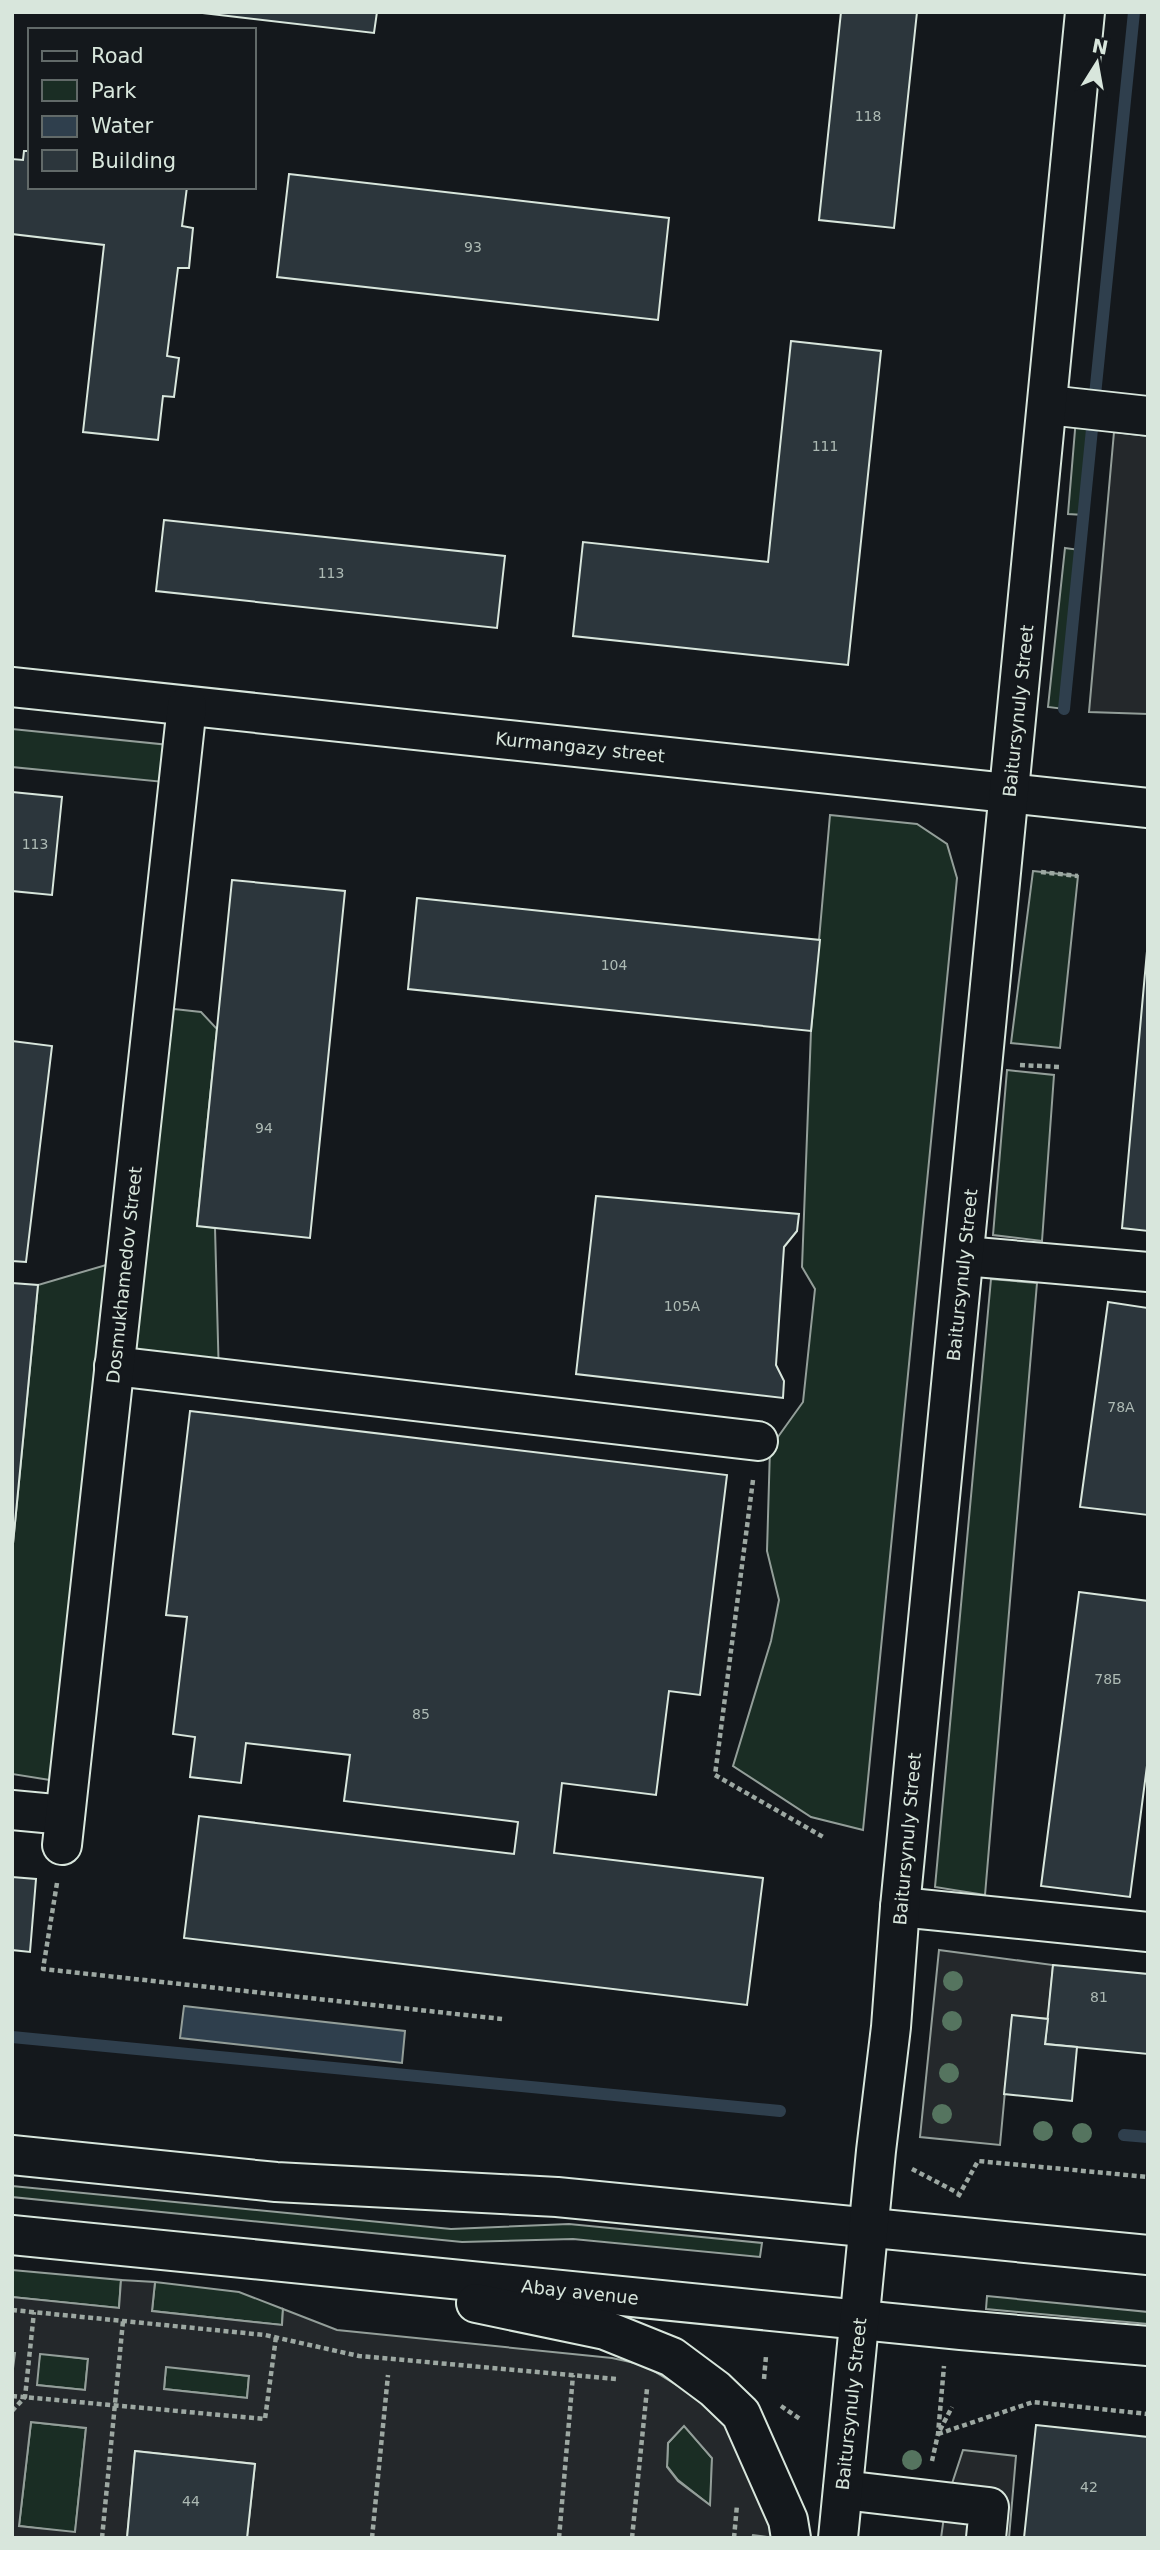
<svg xmlns="http://www.w3.org/2000/svg" width="1160" height="2550" font-family="'DejaVu Sans',sans-serif">
<rect width="100%" height="100%" fill="#14181c"/>
<!-- green -->
<g fill="#1a2d24" stroke="#939e99" stroke-width="2">
<polygon points="1076,418 1093,419 1084,515 1068,514"/>
<polygon points="1065,548 1080,550 1064,709 1048,707"/>
<polygon points="12,729 169,745 164,782 12,767"/>
<polygon points="830,815 917,824 947,844 957,878 863,1830 811,1817 733,1766 771,1641 779,1600 767,1551 770,1448 803,1402 815,1289 802,1267 811,1031"/>
<polygon points="1033,871 1078,876 1060,1048 1011,1043"/>
<polygon points="174,1009 201,1012 217,1029 197,1225 215,1228 219,1379 114,1367 69,1783 12,1774 12,1554 38,1285 106,1265 120,1268 152,1028"/>
<polygon points="1007,1070 1054,1075 1042,1241 993,1235"/>
<polygon points="991,1279 1037,1283 985,1895 935,1887"/>
<polygon points="12,2186 451,2229 569,2224 762,2243 760,2257 573,2239 462,2242 12,2197"/>
<polygon points="12,2270 121,2280 119,2308 12,2297"/>
<polygon points="155,2282 239,2292 283,2309 282,2325 152,2311"/>
<polygon points="987,2296 1148,2312 1148,2324 986,2309"/>
<polygon points="40,2353 88,2359 85,2390 36,2385"/>
<polygon points="166,2366 249,2376 247,2398 164,2389"/>
<polygon points="31,2422 86,2428 75,2533 19,2526"/>
<polygon points="684,2425 712,2458 711,2506 678,2480 667,2466 668,2443"/>
</g>
<!-- parking -->
<g fill="#24282b" stroke="#939e99" stroke-width="2" fill-rule="evenodd">
<polygon points="1114,432 1148,436 1148,714 1089,712"/>
<polygon points="939,1950 1053,1965 1048,2019 1012,2016 1000,2145 920,2137"/>
<path d="M121,2280L155,2282L152,2311L282,2325L283,2309L337,2330L612,2358L644,2365L691,2394L733,2432L774,2538L753,2535L752,2538H247L255,2464L135,2451L127,2538H12V2376L15,2353H12V2297L119,2308ZM40,2354L88,2359L85,2390L37,2385ZM166,2367L249,2376L247,2398L164,2389ZM31,2422L86,2428L75,2532L19,2526ZM684,2426L712,2458L710,2505L678,2481L667,2467L668,2443Z"/>
<polygon points="963,2450 1016,2456 1009,2538 941,2538 946,2502"/>
</g>
<!-- water -->
<polygon fill="#2f3f4d" stroke="#939e99" stroke-width="2" points="184,2006 405,2031 402,2063 180,2038"/>
<g fill="none" stroke-linecap="round" stroke-linejoin="round">
<!-- stream -->
<g stroke="#2f3f4d" stroke-width="12">
<polyline points="1094,405 1134,12"/>
<polyline points="1064,709 1093,419"/>
<polyline points="12,2037 780,2111"/>
<polyline points="1124,2135 1148,2137"/>
</g>
</g>
<!-- building -->
<g fill="#2c363c" stroke="#d8e6dc" stroke-width="2">
<polygon points="194,12 377,12 374,33"/>
<polygon points="841,12 917,12 894,228 819,220"/>
<polygon points="24,151 30,151 30,187 187,187 182,226 193,228 189,268 178,268 167,356 179,358 174,397 163,396 158,440 83,432 104,245 12,234 12,159 23,160"/>
<polygon points="289,174 669,218 658,320 277,277"/>
<polygon points="791,341 881,351 848,665 573,636 583,542 768,562"/>
<polygon points="164,520 505,556 497,628 156,591"/>
<polygon points="12,792 62,797 52,895 12,891"/>
<polygon points="232,880 345,891 310,1238 197,1226"/>
<polygon points="417,898 820,940 811,1031 408,989"/>
<polygon points="1148,940 1148,1231 1122,1228"/>
<polygon points="12,1041 52,1046 26,1262 12,1261"/>
<polygon points="596,1196 799,1214 797,1231 784,1247 776,1365 784,1381 783,1398 576,1374"/>
<polygon points="12,1283 38,1285 12,1554"/>
<polygon points="1108,1302 1148,1308 1148,1515 1080,1507"/>
<polygon points="190,1411 727,1475 700,1695 669,1691 656,1795 562,1783 554,1853 763,1878 747,2005 184,1938 199,1816 514,1854 518,1822 344,1801 350,1755 246,1743 241,1783 190,1777 195,1737 173,1734 187,1617 166,1615"/>
<polygon points="1079,1592 1148,1601 1148,1758 1130,1897 1041,1886"/>
<polygon points="12,1877 36,1879 30,1952 12,1950"/>
<polygon points="1053,1965 1148,1974 1148,2054 1045,2044"/>
<polygon points="1012,2015 1048,2019 1045,2044 1077,2047 1072,2101 1004,2094"/>
<polygon points="1036,2425 1148,2437 1148,2538 1024,2538"/>
<polygon points="135,2451 255,2464 247,2538 127,2538"/>
</g>
<g fill="none" stroke-linecap="round" stroke-linejoin="round">
<defs>
<g id="minor">
<polyline points="1048,405 1148,416"/>
<polyline points="12,687 1148,808"/>
<polyline points="964,1256 1148,1272"/>
<polyline points="114,1366 758,1441"/>
<polyline points="12,1810 65,1815"/>
<polyline points="62,1845 187,706"/>
<polyline points="900,1907 1148,1932"/>
<polyline points="843,2490 989,2507 986,2538"/>
</g>
<g id="major">
<polyline points="12,2155 276,2182 557,2197 1148,2255"/>
<polyline points="12,2235 961,2330 1148,2346"/>
<polyline points="476,2303 605,2330 672,2357 715,2389 741,2414 788,2520 791,2538"/>
<polyline points="838,2538 876,2151 891,2027 900,1907 1085,12"/>
</g>
</defs>
<!-- minor casing -->
<use href="#minor" stroke="#d8e6dc" stroke-width="42"/>
<!-- major casing -->
<use href="#major" stroke="#d8e6dc" stroke-width="42"/>
<!-- path -->
<g stroke="#9da8a2" stroke-width="4.5" stroke-dasharray="5 3.5" stroke-linecap="butt">
<polyline points="1041,872 1078,876"/>
<polyline points="1020,1065 1061,1067"/>
<polyline points="753,1480 715,1775 825,1838"/>
<polyline points="57,1883 43,1969 502,2019"/>
<polyline points="912,2169 958,2193"/>
<polyline points="958,2197 978,2161 1148,2177"/>
<polyline points="12,2310 265,2335 359,2356 616,2379"/>
<polyline points="764,2379 766,2356"/>
<polyline points="12,2396 265,2419 276,2337"/>
<polyline points="781,2406 800,2419"/>
<polyline points="12,2411 25,2397 34,2312"/>
<polyline points="940,2430 952,2407"/>
<polyline points="938,2434 1033,2402 1148,2414"/>
<polyline points="932,2461 938,2434 944,2366"/>
<polyline points="102,2538 123,2321"/>
<polyline points="372,2538 388,2375"/>
<polyline points="559,2538 573,2375"/>
<polyline points="632,2538 647,2389"/>
<polyline points="734,2538 737,2505"/>
</g>
<!-- minor -->
<use href="#minor" stroke="#14181c" stroke-width="38"/>
<!-- major -->
<use href="#major" stroke="#14181c" stroke-width="38"/>
</g>
<!-- trees -->
<g fill="#55745f">
<circle cx="953" cy="1981" r="10"/>
<circle cx="952" cy="2021" r="10"/>
<circle cx="949" cy="2073" r="10"/>
<circle cx="942" cy="2114" r="10"/>
<circle cx="1043" cy="2131" r="10"/>
<circle cx="1082" cy="2133" r="10"/>
<circle cx="912" cy="2460" r="10"/>
</g>
<g text-anchor="middle" dominant-baseline="central" stroke-width="5" stroke-linejoin="round" paint-order="stroke">
<!-- number labels -->
<g font-size="14" fill="#adbab4">
<text x="868" y="116">118</text>
<text x="473" y="247">93</text>
<text x="825" y="446">111</text>
<text x="331" y="573">113</text>
<text x="35" y="844">113</text>
<text x="614" y="965">104</text>
<text x="264" y="1128">94</text>
<text x="682" y="1306">105А</text>
<text x="1121" y="1407">78А</text>
<text x="1108" y="1679">78Б</text>
<text x="421" y="1714">85</text>
<text x="1099" y="1997">81</text>
<text x="1089" y="2487">42</text>
<text x="191" y="2501">44</text>
</g>
<!-- street labels -->
<g font-size="18" fill="#d8e6dc" stroke="#14181c">
<text transform="translate(1018 711) rotate(-84)">Baitursynuly Street</text>
<text transform="translate(580 747) rotate(6)">Kurmangazy street</text>
<text transform="translate(124 1275) rotate(-84)">Dosmukhamedov Street</text>
<text transform="translate(962 1275) rotate(-84)">Baitursynuly Street</text>
<text transform="translate(907 1839) rotate(-85)">Baitursynuly Street</text>
<text transform="translate(580 2292) rotate(6)">Abay avenue</text>
<text transform="translate(851 2404) rotate(-84)">Baitursynuly Street</text>
</g>
</g>
<!-- border -->
<rect width="1160" height="2550" fill="none" stroke="#d8e6dc" stroke-width="28"/>
<!-- legend -->
<rect x="28" y="28" width="228" height="161" fill="#14181c" stroke="#626a69" stroke-width="2"/>
<rect x="42" y="51" width="35" height="10" fill="#14181c" stroke="#626a69" stroke-width="2"/>
<text x="91" y="63" font-size="21" fill="#d8e6dc">Road</text>
<rect x="42" y="80" width="35" height="21" fill="#1a2d24" stroke="#626a69" stroke-width="2"/>
<text x="91" y="98" font-size="21" fill="#d8e6dc">Park</text>
<rect x="42" y="116" width="35" height="21" fill="#2f3f4d" stroke="#626a69" stroke-width="2"/>
<text x="91" y="133" font-size="21" fill="#d8e6dc">Water</text>
<rect x="42" y="150" width="35" height="21" fill="#2c363c" stroke="#626a69" stroke-width="2"/>
<text x="91" y="168" font-size="21" fill="#d8e6dc">Building</text>
<!-- north arrow -->
<g transform="translate(1097 63) rotate(11)" stroke="#14181c" stroke-width="5" paint-order="stroke">
<path d="M0-5L12 26L0 18L-12 26Z" fill="#d8e6dc"/>
<text y="-10" font-size="19" font-weight="bold" text-anchor="middle" fill="#d8e6dc">N</text>
</g>
</svg>
